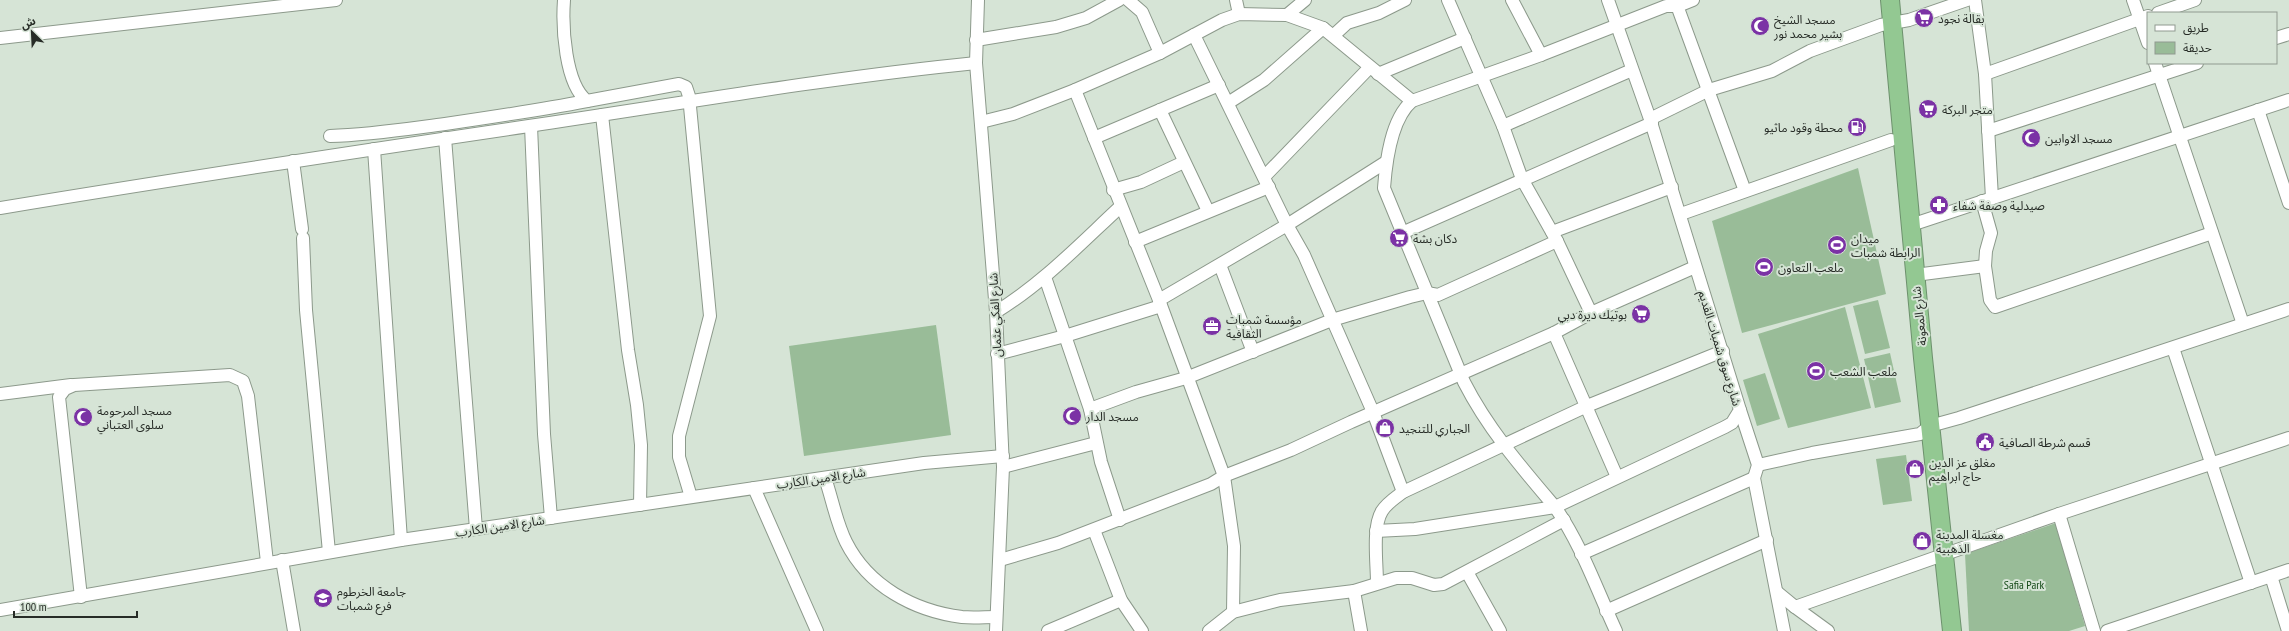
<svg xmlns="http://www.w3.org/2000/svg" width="2289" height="631" font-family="'PT Sans Narrow','Noto Sans Arabic',sans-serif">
<rect width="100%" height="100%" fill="#d6e4d6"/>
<!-- green -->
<g fill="#99bc98">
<polygon points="1858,168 1886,294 1742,333 1712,221"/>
<polygon points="1878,300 1890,348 1865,354 1853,306"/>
<polygon points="1845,307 1871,408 1788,428 1758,334"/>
<polygon points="936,325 951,435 804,456 789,346"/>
<polygon points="1890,353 1901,402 1875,408 1864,359"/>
<polygon points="1765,373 1780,419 1757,426 1743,380"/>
<polygon points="1906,455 1912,501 1883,505 1876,459"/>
<polygon points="2056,523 2085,626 2069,631 1969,631 1965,554"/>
</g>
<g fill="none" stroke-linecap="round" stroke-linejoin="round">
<defs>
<g id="minor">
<path d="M564,0C562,27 565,84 587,101L679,84L686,87L689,96L710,316L679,436V457L691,497"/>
<polyline points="978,0 976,63 996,312 1003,467 996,631"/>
<polyline points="1128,0 1142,12 1160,53"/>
<polyline points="1236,0 1239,14"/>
<polyline points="1448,0 1503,126 1522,179 1557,241 1591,313"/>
<polyline points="1512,0 1541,55"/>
<path d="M1608,0L1650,119L1740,410L1732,423L1725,427L1555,507C1581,544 1597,590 1616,631"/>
<polyline points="1675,0 1745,191"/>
<polyline points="1975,0 1985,74 1992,198"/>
<polyline points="2133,0 2148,43"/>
<polyline points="2158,13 2195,0"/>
<polyline points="1287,15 1305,0"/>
<polyline points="1194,35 1287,225 1304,255 1373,412 1403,492"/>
<polyline points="1334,35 1347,23 1379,13 1405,0"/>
<polyline points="0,38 336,0"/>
<polyline points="2276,38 2289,34"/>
<polyline points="976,40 1056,27 1086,18 1119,0"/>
<polyline points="2155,63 2243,324"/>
<polyline points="1378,74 1465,38"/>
<polyline points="1985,74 2148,16"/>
<polyline points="1075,90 1159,300 1224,476 1234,546 1233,612"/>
<polyline points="1228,103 1264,80 1323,28"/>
<polyline points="1160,110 1208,211"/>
<polyline points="2258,110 2289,203"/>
<polyline points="602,115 628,350 637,405 641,445 640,505"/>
<polyline points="1650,119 1709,90 1772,71 1810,51 1881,25 1909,20 1967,0"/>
<polyline points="981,122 1013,114 1075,90 1160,53 1222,20 1239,14 1287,15 1323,28 1412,101"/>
<polyline points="531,126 544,434 551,518"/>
<polyline points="1503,126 1632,70"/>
<polyline points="1988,131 2197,63"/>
<path d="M330,136C369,135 407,129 445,124C493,117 540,110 587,101"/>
<polyline points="445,138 476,529"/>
<polyline points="1094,138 1219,85"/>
<polyline points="374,149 401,540"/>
<polyline points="293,161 302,229"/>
<polyline points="1264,177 1370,67"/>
<polyline points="1113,190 1141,182 1184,162"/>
<polyline points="1982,201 1991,233 1986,251 1985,266 1990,300 1995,307 2212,233"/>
<path d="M0,208C176,179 353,152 529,126C678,104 826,78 976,63"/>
<polyline points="1681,214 1891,140"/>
<polyline points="1911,225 2289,100"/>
<polyline points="1552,232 1672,187"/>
<polyline points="1402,233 1652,123"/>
<polyline points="303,238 306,310 329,552"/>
<polyline points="1135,242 1269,187"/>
<polyline points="1220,265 1253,352"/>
<polyline points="1915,275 1985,266"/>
<polyline points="1045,277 1090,409 1101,462 1120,520"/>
<polyline points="1159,300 1287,225 1386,162"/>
<path d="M996,312C1043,283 1080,244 1120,207"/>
<polyline points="1554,333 1617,477"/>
<polyline points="2173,348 2251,583"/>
<polyline points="997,354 1065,336 1161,306"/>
<polyline points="0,394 71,385"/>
<polyline points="1090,409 1136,392 1186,378 1332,320 1410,297 1427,293 1438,295 1557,241"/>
<polyline points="1740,410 1758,465 1754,478 1784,631"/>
<polyline points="1758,465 1812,453 1920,434 1930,426 1959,418 2289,309"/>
<polyline points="1003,467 1096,443"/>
<path d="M825,478C832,498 836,522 846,542C868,586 914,611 962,617C973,618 985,617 996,617"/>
<polyline points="754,488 817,631"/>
<path d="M1555,507C1521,467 1488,429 1464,382L1384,188C1386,161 1391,119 1412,101L1541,55L1666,6H1678L1693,0"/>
<polyline points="2059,514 2094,631"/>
<polyline points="1094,530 1121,600 1142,631"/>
<polyline points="1376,531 1415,529 1555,507"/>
<polyline points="1581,554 1754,478"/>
<polyline points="282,560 294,631"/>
<polyline points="1000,560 1058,543 1211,484 1224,476 1291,450 1351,422 1554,333 1591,313 1695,267"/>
<polyline points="1467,572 1500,631"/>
<polyline points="2271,576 2288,631"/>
<path d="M1377,583C1377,563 1372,527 1382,511C1387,503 1395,498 1403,492L1587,406L1723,351"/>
<polyline points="1354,591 1361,631"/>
<polyline points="1778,593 1795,607 2059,514 2289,438"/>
<polyline points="81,597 59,397 65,389 74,385 230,375 243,381 248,396 267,562"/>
<polyline points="1795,607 1828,631"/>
<polyline points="0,610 401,540 924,463 1003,456"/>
<polyline points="1606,611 1767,540"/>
<polyline points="1048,631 1121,600"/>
<polyline points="1209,631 1233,612 1280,600 1354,591 1396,578 1412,578 1434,585 1443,584 1564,520"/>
<polyline points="2107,631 2289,570"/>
</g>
<polyline id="highway" points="1890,0 1923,358 1952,631"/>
</defs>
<!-- minor casing -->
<use href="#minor" stroke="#8c998b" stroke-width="14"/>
<!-- highway casing -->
<use href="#highway" stroke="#6d916d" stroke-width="20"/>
<!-- minor -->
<use href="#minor" stroke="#fff" stroke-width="12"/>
<!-- highway -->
<use href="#highway" stroke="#93c892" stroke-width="18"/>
</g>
<!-- icons -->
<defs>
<symbol id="supermarket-disc" viewBox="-11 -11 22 22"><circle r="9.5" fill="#7b32a5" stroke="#d6e4d6"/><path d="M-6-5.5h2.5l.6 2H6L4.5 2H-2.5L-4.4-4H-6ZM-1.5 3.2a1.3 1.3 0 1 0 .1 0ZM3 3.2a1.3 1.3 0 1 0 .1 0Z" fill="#fff"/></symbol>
<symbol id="mosque-disc" viewBox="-11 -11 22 22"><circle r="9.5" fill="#7b32a5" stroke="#d6e4d6"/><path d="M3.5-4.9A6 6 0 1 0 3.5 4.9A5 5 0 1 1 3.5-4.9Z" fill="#fff"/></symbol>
<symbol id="fuel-disc" viewBox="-11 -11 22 22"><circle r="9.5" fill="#7b32a5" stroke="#d6e4d6"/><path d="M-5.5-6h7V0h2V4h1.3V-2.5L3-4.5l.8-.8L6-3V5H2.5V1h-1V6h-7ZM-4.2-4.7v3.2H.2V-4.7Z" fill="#fff"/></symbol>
<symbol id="pharmacy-disc" viewBox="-11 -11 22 22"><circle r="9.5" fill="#7b32a5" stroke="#d6e4d6"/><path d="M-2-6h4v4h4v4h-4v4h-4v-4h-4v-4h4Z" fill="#fff"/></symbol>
<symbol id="stadium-disc" viewBox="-11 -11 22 22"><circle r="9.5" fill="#7b32a5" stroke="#d6e4d6"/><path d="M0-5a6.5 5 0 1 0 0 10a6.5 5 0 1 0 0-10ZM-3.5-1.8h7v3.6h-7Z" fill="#fff"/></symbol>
<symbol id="office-disc" viewBox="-11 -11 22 22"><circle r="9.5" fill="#7b32a5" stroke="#d6e4d6"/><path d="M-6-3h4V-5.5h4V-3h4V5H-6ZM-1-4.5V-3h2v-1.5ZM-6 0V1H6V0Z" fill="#fff"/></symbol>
<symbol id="shop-disc" viewBox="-11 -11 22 22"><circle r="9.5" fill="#7b32a5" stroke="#d6e4d6"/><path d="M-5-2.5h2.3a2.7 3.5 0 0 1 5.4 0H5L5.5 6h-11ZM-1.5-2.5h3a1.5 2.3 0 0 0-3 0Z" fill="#fff"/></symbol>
<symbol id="civic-disc" viewBox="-11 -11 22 22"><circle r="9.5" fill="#7b32a5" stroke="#d6e4d6"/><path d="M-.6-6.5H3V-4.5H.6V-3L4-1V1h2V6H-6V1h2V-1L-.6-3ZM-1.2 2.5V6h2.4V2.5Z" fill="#fff"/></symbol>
<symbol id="university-disc" viewBox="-11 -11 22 22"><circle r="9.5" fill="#7b32a5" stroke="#d6e4d6"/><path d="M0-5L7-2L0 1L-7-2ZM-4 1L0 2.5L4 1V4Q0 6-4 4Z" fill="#fff"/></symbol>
</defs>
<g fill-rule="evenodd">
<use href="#supermarket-disc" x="1913" y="7" width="22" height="22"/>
<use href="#mosque-disc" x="1749" y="15" width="22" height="22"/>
<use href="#supermarket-disc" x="1917" y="98" width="22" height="22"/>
<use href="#fuel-disc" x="1846" y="116" width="22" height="22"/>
<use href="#mosque-disc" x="2020" y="127" width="22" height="22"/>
<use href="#pharmacy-disc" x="1928" y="194" width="22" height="22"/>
<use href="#supermarket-disc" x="1388" y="227" width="22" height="22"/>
<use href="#stadium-disc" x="1826" y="234" width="22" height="22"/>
<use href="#stadium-disc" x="1753" y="256" width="22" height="22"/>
<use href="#supermarket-disc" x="1630" y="303" width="22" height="22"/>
<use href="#office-disc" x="1201" y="315" width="22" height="22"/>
<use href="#stadium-disc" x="1805" y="360" width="22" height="22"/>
<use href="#mosque-disc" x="1061" y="405" width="22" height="22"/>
<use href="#mosque-disc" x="72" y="406" width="22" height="22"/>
<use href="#shop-disc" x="1374" y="417" width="22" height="22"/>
<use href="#civic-disc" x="1974" y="431" width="22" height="22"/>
<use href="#shop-disc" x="1904" y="458" width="22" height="22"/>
<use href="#shop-disc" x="1911" y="530" width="22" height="22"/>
<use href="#university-disc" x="312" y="587" width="22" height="22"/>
</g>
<g text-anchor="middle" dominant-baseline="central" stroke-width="4" stroke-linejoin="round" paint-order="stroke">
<!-- poi labels -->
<g font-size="12" fill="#272c27" stroke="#d6e4d6" text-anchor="start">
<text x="1938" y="18">بقالة نجود</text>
<text x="1774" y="19">مسجد الشيخ<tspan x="1774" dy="14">بشير محمد نور</tspan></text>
<text x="1942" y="109">متجر البركة</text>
<text x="1843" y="127" text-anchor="end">محطة وقود ماثيو</text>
<text x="2045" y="138">مسجد الاوابين</text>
<text x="1953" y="205">صيدلية وصفة شفاء</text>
<text x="1413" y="238">دكان بشة</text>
<text x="1851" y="238">ميدان<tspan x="1851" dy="14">الرابطة شمبات</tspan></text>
<text x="1778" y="267">ملعب التعاون</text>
<text x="1627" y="314" text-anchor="end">بوتيك ديرة دبي</text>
<text x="1226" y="319">مؤسسة شمبات<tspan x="1226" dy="14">الثقافية</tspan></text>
<text x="1830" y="371">ملعب الشعب</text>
<text x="97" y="410">مسجد المرحومة<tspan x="97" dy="14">سلوى العتباني</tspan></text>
<text x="1086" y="416">مسجد الدار</text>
<text x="1399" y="428">الجباري للتنجيد</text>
<text x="1999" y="442">قسم شرطة الصافية</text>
<text x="1929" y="462">مغلق عز الدين<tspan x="1929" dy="14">حاج ابراهيم</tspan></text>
<text x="1936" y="534">مغسلة المدينة<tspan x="1936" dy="14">الذهبية</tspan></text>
<text x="337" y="591">جامعة الخرطوم<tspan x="337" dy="14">فرع شمبات</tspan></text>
</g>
<!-- street labels -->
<g font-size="12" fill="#272c27" stroke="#d6e4d6">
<text transform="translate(995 315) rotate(-93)">شارع الفكي عثمان</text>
<text transform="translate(1919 316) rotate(-96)">شارع المعونة</text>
<text transform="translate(1720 348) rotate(73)">شارع سوق شمبات القديم</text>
<text transform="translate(821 478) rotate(-8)">شارع الامين الكارب</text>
<text transform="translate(500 526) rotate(-8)">شارع الامين الكارب</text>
</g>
<!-- park labels -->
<g font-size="12" fill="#154a18" stroke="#d6e4d6">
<text x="2024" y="584">Safia Park</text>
</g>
</g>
<!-- legend -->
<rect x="2147" y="12" width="130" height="52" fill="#d6e4d6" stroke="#909a90"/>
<rect x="2155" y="25" width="20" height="6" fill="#ffffff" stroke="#909a90"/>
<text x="2183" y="32" font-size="12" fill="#272c27">طريق</text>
<rect x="2155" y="42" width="20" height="12" fill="#99bc98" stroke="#909a90"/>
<text x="2183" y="52" font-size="12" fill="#272c27">حديقة</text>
<!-- north arrow -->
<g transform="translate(32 32) rotate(336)" stroke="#d6e4d6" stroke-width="3" paint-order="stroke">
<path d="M0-3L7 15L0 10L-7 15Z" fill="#272c27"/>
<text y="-6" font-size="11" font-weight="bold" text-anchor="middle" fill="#272c27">ش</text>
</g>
<!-- scale -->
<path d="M14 611v6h123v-6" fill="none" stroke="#272c27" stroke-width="2"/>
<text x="20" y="611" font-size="12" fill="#272c27" stroke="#d6e4d6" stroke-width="3" paint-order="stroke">100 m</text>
</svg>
